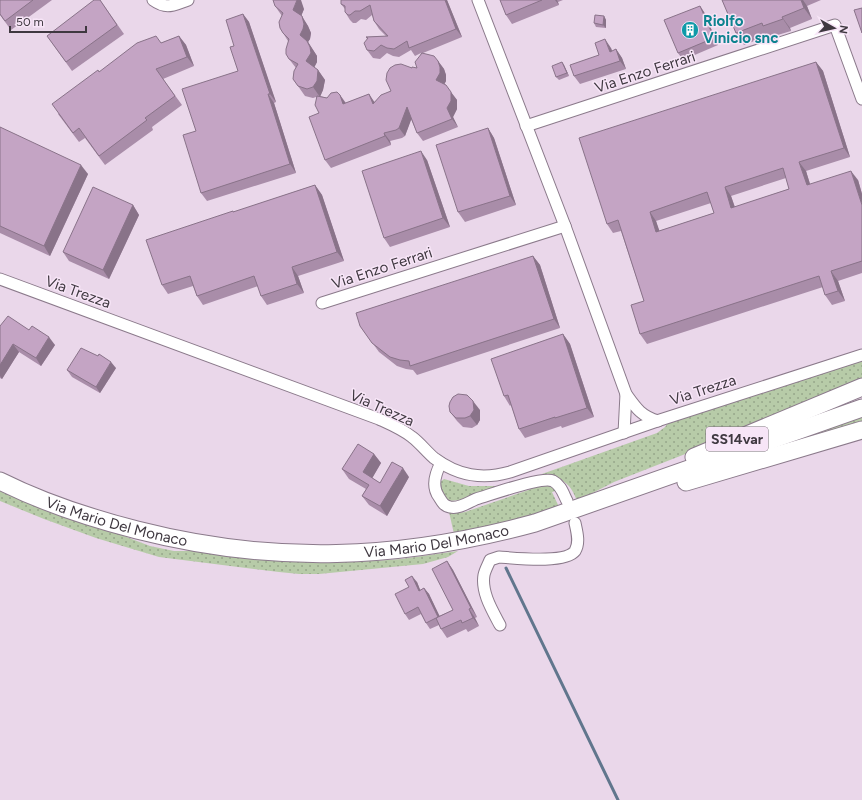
<svg xmlns="http://www.w3.org/2000/svg" width="862" height="800" font-family="Figtree,sans-serif">
<defs>
<pattern id="green-dots" width="8" height="8" patternUnits="userSpaceOnUse"><rect width="8" height="8" fill="#b7cba8"/><path d="M2 2h.1M6 6h.1" fill="none" stroke="#96a68a" stroke-width="1.8" stroke-linecap="round"/></pattern>
</defs>
<rect width="100%" height="100%" fill="#ead7ea"/>
<!-- green -->
<g fill="url(#green-dots)">
<path d="M862,358V382L698,449L614,482L577,501C570,482 562,478 542,474L657,433L665,427L669,422Z"/>
<polygon points="862,417 862,426 756,455"/>
<polygon points="444,479 469,486 500,486 462,500 448,501 441,494 439,483"/>
<polygon points="549,484 559,490 552,492 559,507 532,517 454,534 449,512 458,513 465,512 543,485"/>
<polygon points="0,490 80,522 116,533 150,546 174,551 198,551 260,559 303,562 336,562 374,561 401,559 458,551 448,557 423,564 319,574 299,574 279,572 159,557 96,538 44,519 0,501"/>
</g>
<g fill="none" stroke-linecap="round" stroke-linejoin="round">
<!-- stream -->
<polyline stroke="#61768d" stroke-width="3" points="506,568 618,800"/>
<defs>
<g id="minor">
<path d="M153,0C167,10 173,5 188,0"/>
<path d="M478,0L565,226L626,394C636,408 641,416 658,421"/>
<polyline points="526,126 835,25 862,99"/>
<path d="M0,279L379,419C390,424 402,429 412,437C420,443 426,451 434,458C458,476 482,480 510,472L660,420L862,355"/>
<polyline points="322,303 565,226"/>
<polyline points="624,433 626,394"/>
<path d="M441,463C435,474 431,486 439,497C442,502 444,506 450,507C459,509 467,503 476,499C490,495 542,476 553,481C561,485 563,493 567,501"/>
<path d="M500,625C492,610 481,592 484,575C485,570 488,565 490,560L499,557C515,558 565,564 575,551C580,543 577,532 575,523"/>
</g>
<g id="highway">
<polyline points="694,457 862,387"/>
<path id="s1" d="M0,481C44,503 90,518 137,530C274,565 399,560 535,523L862,408"/>
<polyline points="686,482 862,430"/>
</g>
</defs>
<!-- minor casing -->
<use href="#minor" stroke="#8b7a8b" stroke-width="13"/>
<!-- highway casing -->
<use href="#highway" stroke="#8b7a8b" stroke-width="19"/>
<!-- minor -->
<use href="#minor" stroke="#fff" stroke-width="11"/>
<!-- highway -->
<use href="#highway" stroke="#fff" stroke-width="17"/>
</g>
<!-- wall -->
<g fill="#a98da9" fill-rule="evenodd">
<polygon points="0,0 52,0 11,30 0,15"/>
<polygon points="100,0 124,34 72,71 47,36"/>
<polygon points="341,0 447,0 462,37 423,53 438,61 444,69 446,75 446,81 444,84 457,100 457,109 453,117 458,127 423,141 417,133 411,119 405,136 402,138 390,141 391,145 331,168 325,160 319,113 316,97 313,98 305,96 293,79 296,68 289,59 288,41 283,33 282,16 275,6 304,9 301,16 308,26 311,33 310,39 308,42 317,56 317,62 314,67 318,70 325,80 323,90 320,96 327,98 340,95 346,103 369,94 374,102 391,91 412,68 417,68 421,53 415,56 411,50 399,57 393,56 387,53 380,59 373,58 367,50 367,39 366,37 386,36 379,29 374,21 372,15 366,20 361,19 356,23 353,23 350,20 345,12 345,9 341,4"/>
<polygon points="500,0 563,0 558,2 559,5 512,24 506,15"/>
<polygon points="722,0 821,0 807,6 812,19 790,28 791,31 771,37 770,35 744,45 736,33"/>
<polygon points="700,6 704,12 718,45 683,60 678,53"/>
<polygon points="243,14 249,22 273,94 276,102 274,103 296,173 207,201 201,193 196,131 238,71 234,46"/>
<polygon points="604,16 606,20 606,28 596,27 594,23"/>
<polygon points="179,36 186,45 194,66 163,79 182,105 152,127 153,130 105,165 85,138 79,142 58,114 99,72 161,43"/>
<polygon points="611,48 612,51 616,49 622,58 626,69 580,84 574,76 599,55"/>
<polygon points="562,62 564,65 569,76 559,80 556,77"/>
<path d="M816,62L823,71L850,157L806,171L810,184L858,180L862,194V273L838,281L845,301L832,305L825,295L823,287L647,344L640,334L644,301L621,231L613,233L607,224ZM786,178L789,189L735,207L731,196ZM711,203L714,213L659,231L656,221Z"/>
<polygon points="0,127 88,174 50,256 0,233"/>
<polygon points="488,128 494,138 516,205 465,222 458,212"/>
<polygon points="427,160 450,227 390,247 384,238"/>
<polygon points="315,185 322,195 344,261 298,276 304,293 267,305 261,296 258,286 203,305 197,296 193,286 168,294 162,285 234,212"/>
<polygon points="133,205 139,215 109,279 69,261 63,252"/>
<polygon points="533,256 540,265 560,328 417,375 413,370 406,369 397,366 379,352 360,326"/>
<polygon points="0,326 29,330 55,345 41,366 19,352 2,379 0,378"/>
<polygon points="563,334 570,344 594,417 562,428 561,426 525,438 519,429 511,405 510,406 504,396"/>
<polygon points="116,368 100,393 72,377 67,370"/>
<polygon points="480,410 480,420 477,425 472,428 463,427 457,421 450,412"/>
<polygon points="374,454 381,463 372,478 380,483 409,477 387,516 369,505 362,496 366,489 349,479 342,469"/>
<polygon points="447,561 453,570 477,617 475,618 479,626 468,632 466,629 447,638 441,629 439,625 430,629 426,623 421,614 409,620 405,614 409,587 417,582 420,590 424,588 429,594 439,616 453,610"/>
</g>
<!-- shaded-wall -->
<g fill="#897389">
<polygon points="297,0 301,0 304,9 300,19 293,10"/>
<polygon points="445,0 447,0 462,37 456,29"/>
<polygon points="555,0 557,0 559,5"/>
<polygon points="801,0 803,0 807,6 812,19 804,8"/>
<polygon points="700,6 704,12 718,45 714,38"/>
<polygon points="243,14 249,22 276,102 270,94"/>
<polygon points="302,16 308,26 311,33 310,39 308,42 317,56 317,62 313,70 306,61 300,35"/>
<polygon points="604,16 606,20 606,28 603,25"/>
<polygon points="782,17 790,28 791,31 783,19"/>
<polygon points="179,36 186,45 194,66 187,57"/>
<polygon points="605,39 611,48 615,60 610,52"/>
<polygon points="616,49 622,58 626,69 620,61"/>
<polygon points="438,61 444,69 446,75 446,81 442,89 436,80"/>
<polygon points="562,62 564,65 569,76 567,73"/>
<polygon points="816,62 823,71 850,157 844,148"/>
<polygon points="318,70 325,80 323,90 320,97 313,87"/>
<polygon points="451,92 457,100 457,109 453,117 458,127 452,119 447,108"/>
<polygon points="268,94 274,103 296,173 290,164"/>
<polygon points="369,94 375,103 373,104"/>
<polygon points="340,95 346,104 343,104"/>
<polygon points="407,107 413,115 405,136 399,128"/>
<polygon points="488,128 494,138 516,205 510,196"/>
<polygon points="384,133 390,141 391,145 385,136"/>
<polygon points="421,151 427,160 450,227 443,218"/>
<polygon points="799,162 806,171 813,194 807,185"/>
<polygon points="81,165 88,174 50,256 44,246"/>
<polygon points="851,171 858,180 862,194 862,205"/>
<polygon points="315,185 322,195 344,261 337,252"/>
<polygon points="725,187 731,196 738,217 731,208"/>
<polygon points="133,205 139,215 109,279 103,270"/>
<polygon points="650,212 656,221 663,241 656,232"/>
<polygon points="533,256 540,265 560,328 554,319"/>
<polygon points="292,267 298,276 304,293 297,284"/>
<polygon points="831,271 838,281 845,301 838,291"/>
<polygon points="563,334 570,344 594,417 587,408"/>
<polygon points="49,337 55,345 41,366 36,358"/>
<polygon points="13,344 19,352 2,379 0,376 0,365"/>
<polygon points="111,362 116,368 100,393 96,387"/>
<polygon points="473,401 480,410 480,420 477,425 470,416"/>
<polygon points="374,454 381,463 370,482 363,472"/>
<polygon points="403,468 409,477 387,516 380,506"/>
<polygon points="447,561 453,570 477,617 471,608"/>
<polygon points="412,576 417,582 423,597 419,591"/>
<polygon points="424,588 429,594 443,623 438,617"/>
<polygon points="469,609 475,618 479,626 473,618"/>
</g>
<!-- building -->
<g fill="#c4a4c4" stroke="#897389" fill-rule="evenodd">
<polygon points="0,0 33,0 5,21 0,14"/>
<polygon points="94,0 100,0 117,25 66,62 47,36"/>
<polygon points="273,0 297,0 293,10 302,16 304,24 303,29 300,35 307,41 310,47 311,53 306,61 318,70 317,81 313,87 307,89 298,86 293,79 294,71 298,64 289,59 286,54 286,49 289,39 283,33 280,28 279,22 283,13 275,6"/>
<polygon points="341,0 445,0 456,29 409,48 407,41 394,49 387,48 381,45 374,51 367,50 364,43 368,38 366,37 388,36 374,21 370,5 360,11 355,11 350,15 348,15 345,12 345,6 341,4"/>
<polygon points="500,0 542,0 506,15"/>
<polygon points="722,0 801,0 804,8 782,17 783,19 763,26 762,23 736,33"/>
<polygon points="700,6 714,38 678,53 664,20"/>
<polygon points="862,8 862,33 854,10"/>
<polygon points="243,14 267,85 270,94 268,94 290,164 201,193 183,135 196,131 182,89 238,71 230,47 234,46 226,20"/>
<polygon points="595,15 604,16 603,25 594,23"/>
<polygon points="156,36 161,43 179,36 187,57 156,69 175,96 145,118 147,120 99,156 79,128 73,133 52,104 98,70 99,72 137,43"/>
<polygon points="605,39 610,52 616,49 620,61 574,76 570,65 599,55 595,43"/>
<polygon points="422,53 434,56 438,61 440,67 440,73 436,80 446,85 451,92 451,101 447,108 452,119 417,133 407,107 399,128 396,130 384,133 385,136 325,160 309,117 319,113 315,105 317,96 327,98 331,93 337,92 340,95 343,104 369,94 373,104 381,95 391,91 386,80 387,73 390,68 395,65 401,64 412,68 412,67 417,68 415,62"/>
<polygon points="562,62 567,73 556,77 552,66"/>
<path d="M816,62L844,148L799,162L807,185L851,171L862,205V261L831,271L838,291L825,295L819,276L640,334L631,305L644,301L618,220L607,224L579,138ZM783,168L789,189L731,208L725,187ZM707,192L714,213L656,232L650,212Z"/>
<polygon points="0,127 81,165 44,246 0,226"/>
<polygon points="488,128 510,196 458,212 436,145"/>
<polygon points="421,151 443,218 384,238 362,171"/>
<polygon points="315,185 337,252 292,267 297,284 261,296 254,276 197,296 190,276 162,285 146,240 233,211 233,212"/>
<polygon points="93,187 133,205 103,270 63,252"/>
<polygon points="533,256 554,319 410,366 409,361 400,360 390,357 372,343 360,326 356,313"/>
<polygon points="8,316 29,330 32,326 49,337 36,358 13,344 0,365 0,326"/>
<polygon points="563,334 587,408 555,418 555,417 519,429 508,395 504,396 491,359"/>
<polygon points="81,348 98,356 99,354 111,362 96,387 67,370"/>
<polygon points="458,394 467,395 473,401 474,410 470,416 465,418 456,418 450,412 449,406 450,402 453,397"/>
<polygon points="358,444 374,454 363,472 380,483 392,462 403,468 380,506 362,496 369,485 342,469"/>
<polygon points="447,561 471,608 469,609 473,618 462,623 461,620 441,629 436,618 453,610 432,569"/>
<polygon points="412,576 419,591 424,588 438,617 426,623 418,607 405,614 395,594 409,587 405,580"/>
</g>
<!-- icons -->
<defs>
<symbol id="building-disc" viewBox="-11 -11 22 22"><circle r="9.5" fill="#0f9aa8" stroke="#f7e5f7"/><path d="M-4-6H4V6H1V3H-1V6H-4ZM-2.5-4.3h1.7v1.8h-1.7ZM.8-4.3h1.7v1.8H.8ZM-2.5-1h1.7V.8h-1.7ZM.8-1h1.7V.8H.8Z" fill="#fff"/></symbol>
</defs>
<g fill-rule="evenodd">
<use href="#building-disc" x="680" y="20" width="20" height="20"/>
</g>
<g text-anchor="middle" dominant-baseline="central" stroke-width="3" stroke-linejoin="round" paint-order="stroke">
<!-- shield labels -->
<rect fill="#f7e5f7" stroke="#766c77" stroke-width="1" x="706" y="427" width="62" height="24" rx="3"/>
<g font-size="14" font-weight="bold" fill="#3f3840">
<text x="737" y="439">SS14var</text>
</g>
<!-- culture labels -->
<g font-size="15" font-weight="bold" fill="#0d838f" stroke="#f7e5f7" text-anchor="start">
<text x="703" y="21">Riolfo<tspan x="703" dy="17">Vinicio snc</tspan></text>
</g>
<!-- street labels -->
<g font-size="15" fill="#3f3840" stroke="#f7e5f7">
<text transform="translate(645 72) rotate(-18)">Via Enzo Ferrari</text>
<text transform="translate(382 268) rotate(-18)">Via Enzo Ferrari</text>
<text transform="translate(78 292) rotate(20)">Via Trezza</text>
<text transform="translate(703 390) rotate(-18)">Via Trezza</text>
<text transform="translate(382 408) rotate(24)">Via Trezza</text>
<text stroke="none"><textPath href="#s1" startOffset="124">Via Mario Del Monaco</textPath></text>
<text stroke="none"><textPath href="#s1" startOffset="448">Via Mario Del Monaco</textPath></text>
</g>
</g>
<!-- north arrow -->
<g transform="translate(834 28) rotate(98)" stroke="#f7e5f7" stroke-width="3" paint-order="stroke">
<path d="M0-3L7 15L0 10L-7 15Z" fill="#3f3840"/>
<text y="-6" font-size="11" font-weight="bold" text-anchor="middle" fill="#3f3840">N</text>
</g>
<!-- scale -->
<path d="M10 26v6h76v-6" fill="none" stroke="#3f3840" stroke-width="2"/>
<text x="16" y="26" font-size="12" fill="#3f3840" stroke="#f7e5f7" stroke-width="3" paint-order="stroke">50 m</text>
</svg>
